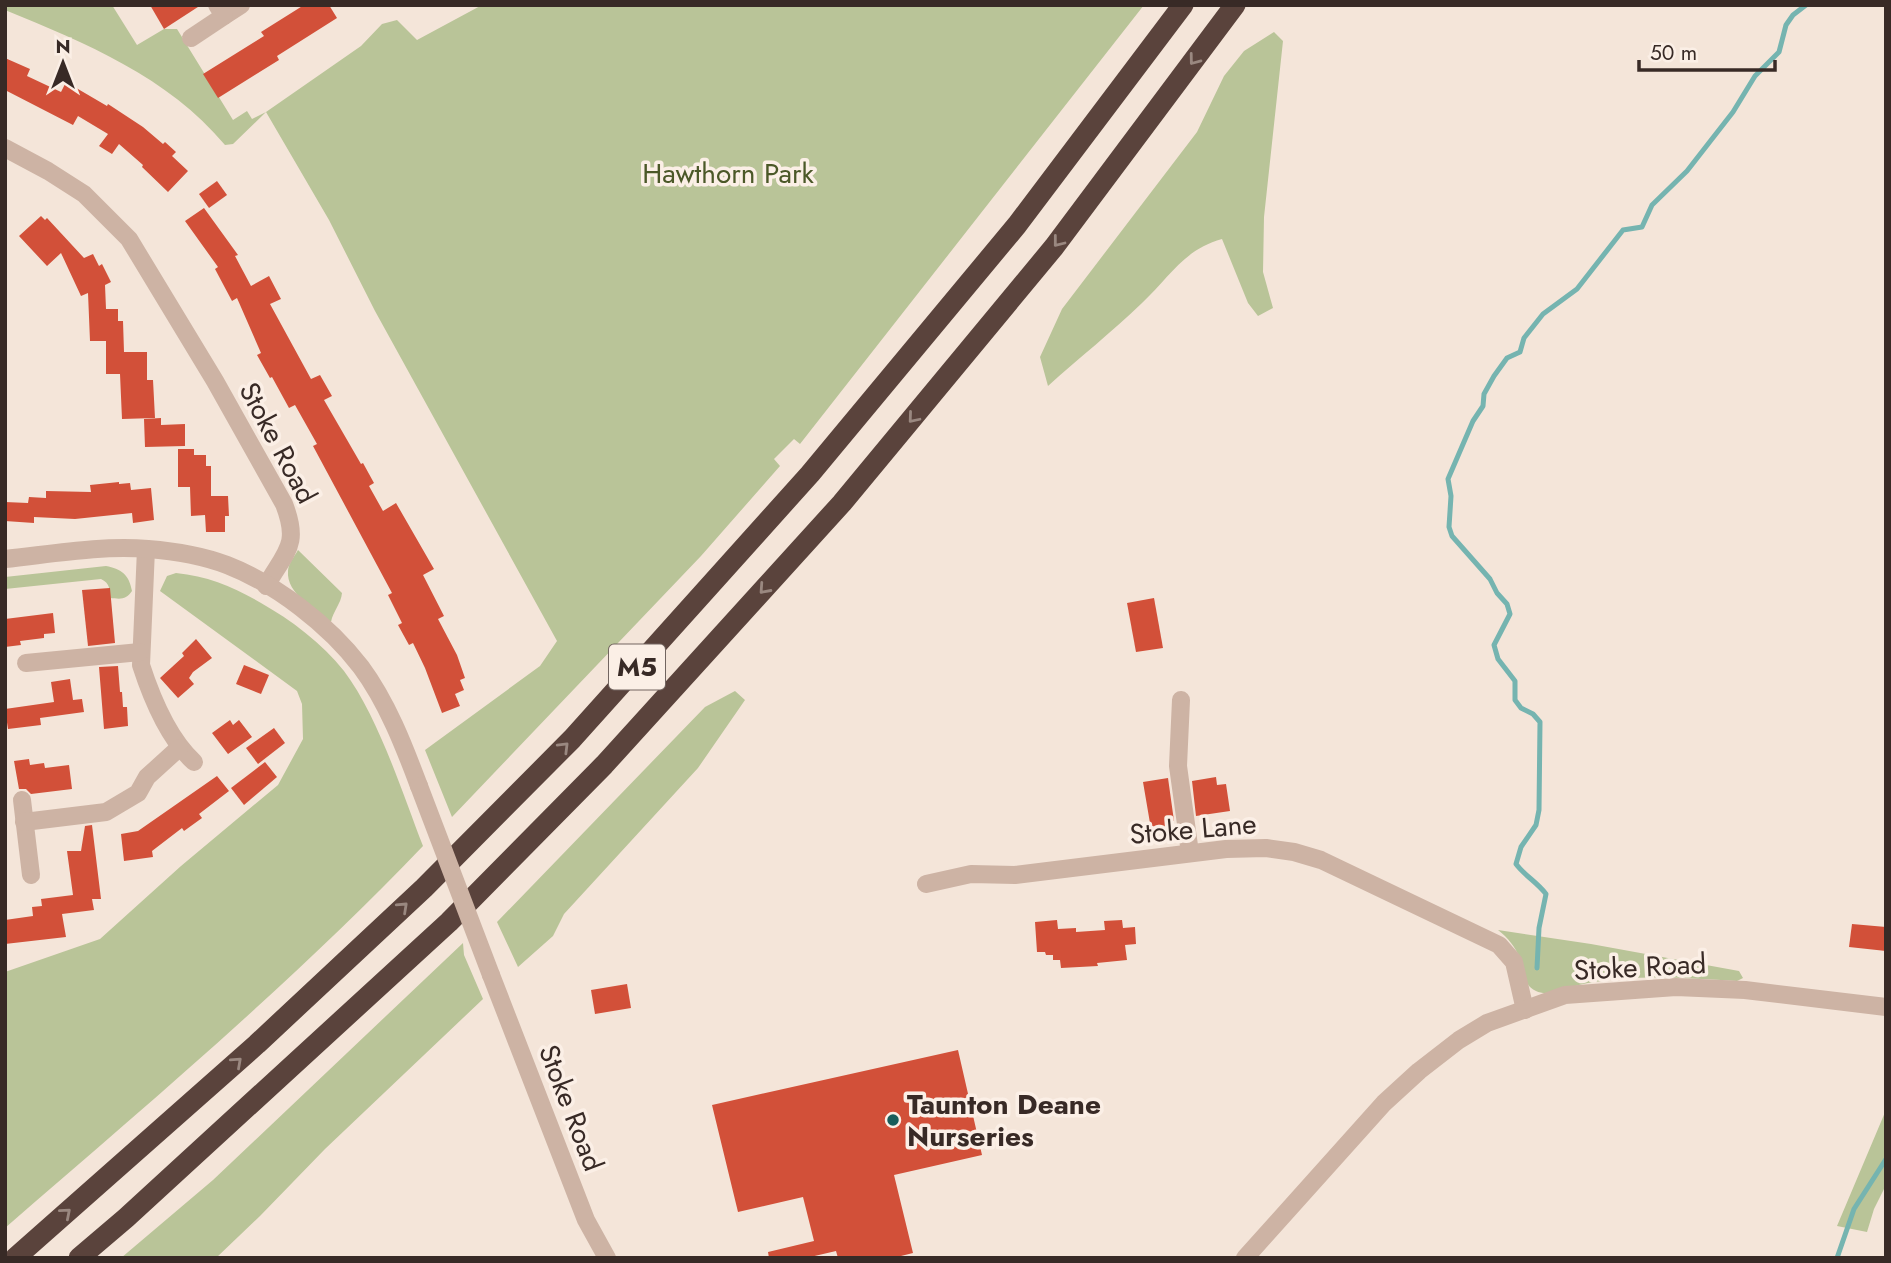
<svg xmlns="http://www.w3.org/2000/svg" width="1891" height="1263" font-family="Jost,sans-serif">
<rect width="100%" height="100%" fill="#f4e5d9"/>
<!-- green -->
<g fill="#b9c498">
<path d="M5,5H112L137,45L164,29H177L233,120L247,111L252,119L266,112L361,46L382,24L397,20L417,40L482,5H1144L800,444L794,439L774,459L780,466L701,556L452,817L425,750L540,666L557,641L375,311L329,220L266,112L233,144L225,145C168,77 86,43 5,10Z"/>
<path d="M1274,32L1283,41L1264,217L1263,272L1273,308L1258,316L1248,303L1222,239C1183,250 1170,277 1142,303C1112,332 1079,358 1048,386L1040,357L1062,309L1197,132L1224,76L1244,51Z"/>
<path d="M298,550L342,593C341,604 333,611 331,622C316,610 286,594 288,571C288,564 294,557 298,550Z"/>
<path d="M106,566C121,569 129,574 132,591C126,600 121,599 110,598C110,590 110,583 101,579L5,589V577Z"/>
<path d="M176,573C208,576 234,587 261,603C291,620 322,643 344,671C378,716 402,792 423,846C292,983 148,1104 5,1228V972L100,939L181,866L278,785L303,739L302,704L297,691L160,591L167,576Z"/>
<polygon points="735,691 745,700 698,768 564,914 553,936 518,967 497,922 705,707"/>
<path d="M1498,930L1591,944L1739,971L1743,978L1737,981C1687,978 1637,974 1588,983C1572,985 1550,998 1536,991C1522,985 1525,970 1520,959C1515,946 1508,938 1498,930Z"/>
<polygon points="463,943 464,955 483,999 325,1149 260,1216 216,1258 121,1258 213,1180"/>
<polygon points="1886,1110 1886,1185 1874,1209 1867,1232 1837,1226"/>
</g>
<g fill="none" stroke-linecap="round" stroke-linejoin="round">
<!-- stream -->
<g stroke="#75b4b0" stroke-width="5">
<path d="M1537,968L1539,928L1546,894C1537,882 1525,876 1516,864L1521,847L1536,825L1539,810L1540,722L1533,714L1521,708L1515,700V681L1498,659L1494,645L1510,614L1507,604L1497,593L1490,579L1452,536L1449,527L1451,496L1448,479L1473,421L1483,406L1484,394L1494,376L1507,358L1520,352L1524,338L1543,314L1577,289L1623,230L1642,227L1652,205L1687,171L1733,112L1755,76L1779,52L1786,25L1793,15L1806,5"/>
<polyline points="1837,1258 1854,1209 1886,1159"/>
</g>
</g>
<!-- building -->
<g fill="#d25039">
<polygon points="150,5 201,5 164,29"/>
<polygon points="304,5 329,5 337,18 277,56 279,60 218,98 203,74 264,36 261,32"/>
<polygon points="5,58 30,69 27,76 61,92 66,82 107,106 108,104 143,127 163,144 165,142 176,152 172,156 188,171 168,192 142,167 143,165 119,144 112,154 99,146 108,134 78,116 73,125 5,90"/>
<polygon points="217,181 227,195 209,208 199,194"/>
<polygon points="204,208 238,255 235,256 251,286 269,276 281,299 270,304 311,379 320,375 332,396 324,400 361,464 363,463 374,483 369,486 383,511 396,503 434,569 423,575 444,616 438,619 457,655 465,678 460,680 464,690 455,694 460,706 442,713 425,668 413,643 409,645 398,625 402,623 388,595 392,593 313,446 317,444 295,405 289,408 272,377 270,378 257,355 261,353 237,298 232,301 215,269 218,267 185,221"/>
<polygon points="41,216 45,220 47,218 84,258 93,254 99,266 102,264 111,282 105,285 106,309 118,309 118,321 123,321 124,352 147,352 147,380 153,380 155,418 122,419 120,374 106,374 106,341 90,341 88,293 81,296 61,253 47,266 19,236"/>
<polygon points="161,418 161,425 185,424 185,446 145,447 144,419"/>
<polygon points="178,449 194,449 194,455 206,455 206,466 211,466 211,496 228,496 229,516 225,516 225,532 206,532 205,515 191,516 190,487 178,487"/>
<polygon points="119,482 119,484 130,483 131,490 151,488 154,520 133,523 132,513 75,519 34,517 34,523 5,521 5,502 28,503 29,497 46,498 46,491 91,492 90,485"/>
<polygon points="110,588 115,643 88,646 82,590"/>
<polygon points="1154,598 1163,648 1136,652 1127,603"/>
<polygon points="53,613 55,633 44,634 44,638 20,641 21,645 5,647 5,619"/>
<polygon points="196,639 212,658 193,672 189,678 194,684 178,698 160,678 184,656 182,653"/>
<polygon points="244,665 269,675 261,694 236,684"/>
<polygon points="118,666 120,692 122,692 123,707 127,707 128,726 104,729 99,667"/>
<polygon points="70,679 73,700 82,699 84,712 40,718 41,725 8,729 5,709 54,702 51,682"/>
<polygon points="230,720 233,725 239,720 252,737 228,754 212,733"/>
<polygon points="274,728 285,743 258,764 246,748"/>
<polygon points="29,759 30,765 44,763 45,768 69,765 72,789 31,794 26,789 19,789 14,761"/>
<polygon points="265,762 277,777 244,805 231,788"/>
<polygon points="217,776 229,791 199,814 202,818 184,831 182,828 152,851 153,857 124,861 121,834 138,831"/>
<polygon points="1216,777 1217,785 1226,784 1230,811 1196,816 1192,781"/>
<polygon points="1168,778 1174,821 1171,821 1172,826 1151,829 1143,782"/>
<polygon points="92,825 101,899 92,899 94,910 62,914 66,937 5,944 5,920 33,916 32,907 42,906 41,899 73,895 67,851 81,851 85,826"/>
<polygon points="1057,920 1058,929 1076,928 1076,932 1105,930 1104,921 1122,920 1123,928 1135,927 1136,944 1125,945 1127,960 1097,963 1098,966 1061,968 1060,960 1053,960 1053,955 1046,955 1045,952 1037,952 1035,922"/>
<polygon points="1852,924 1886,927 1886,951 1849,947"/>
<polygon points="627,984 631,1008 595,1014 591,990"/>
<polygon points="958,1050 982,1155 894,1175 913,1253 893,1258 838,1258 836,1251 806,1258 769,1258 768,1252 814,1241 803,1197 738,1212 712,1105"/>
</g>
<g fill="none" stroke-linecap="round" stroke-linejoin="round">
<!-- minor -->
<g stroke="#cdb3a4" stroke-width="18">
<polyline points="217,5 224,16 241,5"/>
<polyline points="191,38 224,16"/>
<path d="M5,148L48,171L84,194L129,239L215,381L284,504C300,545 286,551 266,586"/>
<path d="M146,549L141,665C152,699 168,738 194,762"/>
<path d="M5,559C52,554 102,545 148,549C174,551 203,556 227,565C276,584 329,625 361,667C387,702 404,746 419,786"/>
<polyline points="26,663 140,652"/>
<polyline points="1181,700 1178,766 1190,853"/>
<polyline points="22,800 31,875"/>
<polyline points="24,822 106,812 138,793 147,777 179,748"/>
<polyline points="926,884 971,874 1015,875 1226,849 1266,848 1294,852 1321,860 1499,945 1514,962 1525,1010"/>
<polyline points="491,975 586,1220 607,1258"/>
<polyline points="1245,1258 1384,1103 1419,1071 1459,1040 1487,1023 1565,995 1676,987 1745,990 1886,1007"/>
</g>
<!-- highway -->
<g stroke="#5a433c" stroke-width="21">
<polyline points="15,1258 257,1044 424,888 572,739 810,474 1017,225 1183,5"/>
<polyline points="79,1258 126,1218 449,922 604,765 842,503 1054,247 1235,5"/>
</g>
<!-- minor-bridge -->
<polyline stroke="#cdb3a4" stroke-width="18" points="419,786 491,975"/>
</g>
<!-- one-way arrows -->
<defs><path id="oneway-chevron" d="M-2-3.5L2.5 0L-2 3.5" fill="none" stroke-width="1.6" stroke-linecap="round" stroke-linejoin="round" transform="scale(1.75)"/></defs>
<g stroke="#9a8880">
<use href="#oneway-chevron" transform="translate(1194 60) rotate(127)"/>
<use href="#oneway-chevron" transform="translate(1058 242) rotate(128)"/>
<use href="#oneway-chevron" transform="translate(913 418) rotate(130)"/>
<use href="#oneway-chevron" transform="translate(764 589) rotate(132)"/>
<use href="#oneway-chevron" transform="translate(564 747) rotate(-45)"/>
<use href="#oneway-chevron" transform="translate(403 907) rotate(-43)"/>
<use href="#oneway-chevron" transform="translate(237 1062) rotate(-42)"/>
<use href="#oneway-chevron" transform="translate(66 1213) rotate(-41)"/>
</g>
<!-- markers -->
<circle fill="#185d5b" stroke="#fbefe6" stroke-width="2.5" cx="893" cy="1120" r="7"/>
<g text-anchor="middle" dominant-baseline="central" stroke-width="7" stroke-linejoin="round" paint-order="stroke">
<!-- shield labels -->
<rect fill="#fbefe6" stroke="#726560" stroke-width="2" x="609" y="644.5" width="56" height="45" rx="5"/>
<g font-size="26" font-weight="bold" fill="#382a26">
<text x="637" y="667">M5</text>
</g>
<!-- park labels -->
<g font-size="28" fill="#4b5828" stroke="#fbefe6">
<text x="728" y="173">Hawthorn Park</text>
</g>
<!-- street labels -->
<g font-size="28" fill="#382a26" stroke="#fbefe6">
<text transform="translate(278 443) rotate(62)">Stoke Road</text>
<text transform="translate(1193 829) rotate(-5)">Stoke Lane</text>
<text transform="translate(1640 967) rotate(-3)">Stoke Road</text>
<text transform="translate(571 1108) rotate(69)">Stoke Road</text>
</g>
<!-- poi labels -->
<g font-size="28" font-weight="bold" fill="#382a26" stroke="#fbefe6" text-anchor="start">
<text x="907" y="1104">Taunton Deane<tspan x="907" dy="32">Nurseries</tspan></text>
</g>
</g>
<!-- border -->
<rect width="1891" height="1263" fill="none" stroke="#382a26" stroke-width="14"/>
<!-- north arrow -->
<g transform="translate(63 63)" stroke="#fbefe6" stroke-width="5" paint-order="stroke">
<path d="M0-5L12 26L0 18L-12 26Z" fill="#382a26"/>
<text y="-10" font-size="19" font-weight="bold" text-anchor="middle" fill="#382a26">N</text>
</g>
<!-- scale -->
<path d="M1639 60v10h136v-10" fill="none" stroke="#382a26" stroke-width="3.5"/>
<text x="1650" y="60" font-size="21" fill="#382a26" stroke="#fbefe6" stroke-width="5" paint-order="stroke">50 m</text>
</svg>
